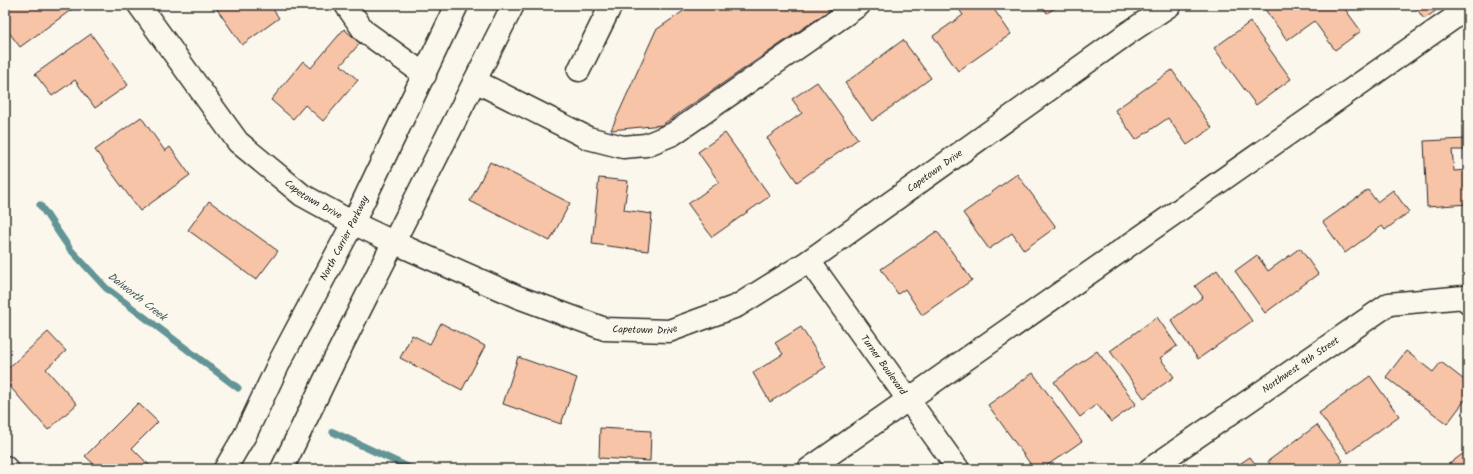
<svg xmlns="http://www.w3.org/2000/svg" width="1473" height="474" font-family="Kalam,sans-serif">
<rect width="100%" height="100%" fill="#fbf7ec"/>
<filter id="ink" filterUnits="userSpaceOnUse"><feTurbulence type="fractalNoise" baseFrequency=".025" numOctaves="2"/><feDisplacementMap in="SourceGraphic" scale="8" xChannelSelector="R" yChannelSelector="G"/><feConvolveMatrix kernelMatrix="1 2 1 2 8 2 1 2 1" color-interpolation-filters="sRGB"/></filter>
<g filter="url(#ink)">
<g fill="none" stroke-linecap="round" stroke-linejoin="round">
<!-- stream -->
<g stroke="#639496" stroke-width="7">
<polyline points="40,205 70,249 106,288 238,388"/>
<polyline points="333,432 412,469"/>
</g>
</g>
<!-- building -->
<g fill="#f7c4a7" stroke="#2b2b2b">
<polygon points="5,5 67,5 71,10 20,47 5,27"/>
<polygon points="214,5 270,5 279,18 242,45"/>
<polygon points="692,5 837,5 662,125 611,130 656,30"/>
<polygon points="956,5 991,5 1011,34 958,71 933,36 963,15"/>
<polygon points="1042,5 1060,5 1047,13"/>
<polygon points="1268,5 1342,5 1361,31 1335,50 1314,21 1287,40 1264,8"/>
<polygon points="1414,5 1444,5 1424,19"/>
<polygon points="1250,22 1291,79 1256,105 1214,48"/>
<polygon points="344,29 360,43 341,65 358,80 323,121 305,105 293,119 271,100 303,61 311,68"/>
<polygon points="91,34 128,85 95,108 75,80 52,96 35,74"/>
<polygon points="903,40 931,78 872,121 845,83"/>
<polygon points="1172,70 1212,128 1187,145 1168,118 1136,140 1115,110"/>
<polygon points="817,82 858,139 797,182 767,138 802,113 792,99"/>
<polygon points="141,117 165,151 170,147 190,175 140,211 95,150"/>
<polygon points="725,133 770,196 712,237 688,204 719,182 698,152"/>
<polygon points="1466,139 1466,150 1452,150 1454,171 1468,170 1468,204 1427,207 1424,141"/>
<polygon points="490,162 570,203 550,241 470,201"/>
<polygon points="1017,174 1056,227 1024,250 1012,233 989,249 963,213"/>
<polygon points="599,178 628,181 624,210 652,214 648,251 592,244"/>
<polygon points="1368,190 1377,202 1393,190 1409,212 1385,230 1382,226 1345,253 1323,222"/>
<polygon points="209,201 278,251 256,280 188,230"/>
<polygon points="937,231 972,280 922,315 905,289 898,294 881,269"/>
<polygon points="1300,248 1318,274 1265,313 1235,271 1257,255 1268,271"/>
<polygon points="1217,270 1252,321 1198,359 1171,320 1203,297 1195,286"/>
<polygon points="1157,317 1177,346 1160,358 1174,377 1144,398 1110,351"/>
<polygon points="441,323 485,346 462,390 400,358 412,335 430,344"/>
<polygon points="801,327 826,367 770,402 753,373 783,354 775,343"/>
<polygon points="48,332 66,351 46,369 77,404 48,430 5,381 5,371"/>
<polygon points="1097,351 1136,404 1111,422 1097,404 1080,417 1054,382"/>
<polygon points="1406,351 1433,372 1441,362 1468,383 1468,396 1447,424 1386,377"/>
<polygon points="518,357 577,378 561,424 503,404"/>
<polygon points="1033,373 1082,441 1042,469 1034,469 988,405"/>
<polygon points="1370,376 1399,416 1348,453 1319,413"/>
<polygon points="138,403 158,422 132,448 153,469 99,469 85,456"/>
<polygon points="1317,425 1343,461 1332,469 1273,469 1268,461"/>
<polygon points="600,428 651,431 650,461 599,458"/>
<polygon points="1468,450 1468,469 1452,469 1449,464"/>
<polygon points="1250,457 1259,469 1232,469"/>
</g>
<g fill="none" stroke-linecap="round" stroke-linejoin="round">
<defs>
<g id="minor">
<path id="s1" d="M139,5L238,142L302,195L353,223L393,242L518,297L605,329L669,331L737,306L809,261L1128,33L1170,5"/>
<polyline points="346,5 364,31 425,75"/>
<polyline points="579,70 611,5"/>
<polyline points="475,81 588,138 623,147 646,145 673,134 859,5"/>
<path id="s2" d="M809,261L958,469"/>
<polyline points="5,467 7,469"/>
<polyline points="809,469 1468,8"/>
<path id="s3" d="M1150,469L1389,304L1464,297L1468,302"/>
</g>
<g id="major">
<path id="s4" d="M225,469L245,435L281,359L353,223L457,5"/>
<polyline points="282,469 334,361 513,5"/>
</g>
</defs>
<!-- minor casing -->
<use href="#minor" stroke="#2b2b2b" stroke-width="25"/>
<!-- major casing -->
<use href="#major" stroke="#2b2b2b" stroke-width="25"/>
<!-- minor -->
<use href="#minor" stroke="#fbf7ec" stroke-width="22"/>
<!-- major -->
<use href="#major" stroke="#fbf7ec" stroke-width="22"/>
</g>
</g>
<g text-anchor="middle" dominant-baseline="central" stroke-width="3" stroke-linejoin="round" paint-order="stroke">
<!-- street labels -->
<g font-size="10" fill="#2b2b2b" stroke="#fbf7ec">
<text stroke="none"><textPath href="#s1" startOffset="960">Capetown Drive</textPath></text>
<text stroke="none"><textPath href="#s1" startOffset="264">Capetown Drive</textPath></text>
<text stroke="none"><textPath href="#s4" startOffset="260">North Carrier Parkway</textPath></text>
<text stroke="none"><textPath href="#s1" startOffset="624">Capetown Drive</textPath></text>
<text stroke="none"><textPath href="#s2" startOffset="128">Turner Boulevard</textPath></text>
<text stroke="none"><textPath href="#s3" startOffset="183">Northwest 9th Street</textPath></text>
</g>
<!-- water labels -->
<g font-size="11" font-style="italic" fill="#425758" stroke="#fbf7ec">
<text transform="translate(137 297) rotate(38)">Dalworth Creek</text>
</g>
</g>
<!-- margin -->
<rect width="1473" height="474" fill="none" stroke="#fbf7ec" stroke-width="20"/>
<rect x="10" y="10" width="1453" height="454" fill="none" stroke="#2b2b2b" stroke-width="1.5" filter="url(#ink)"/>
</svg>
